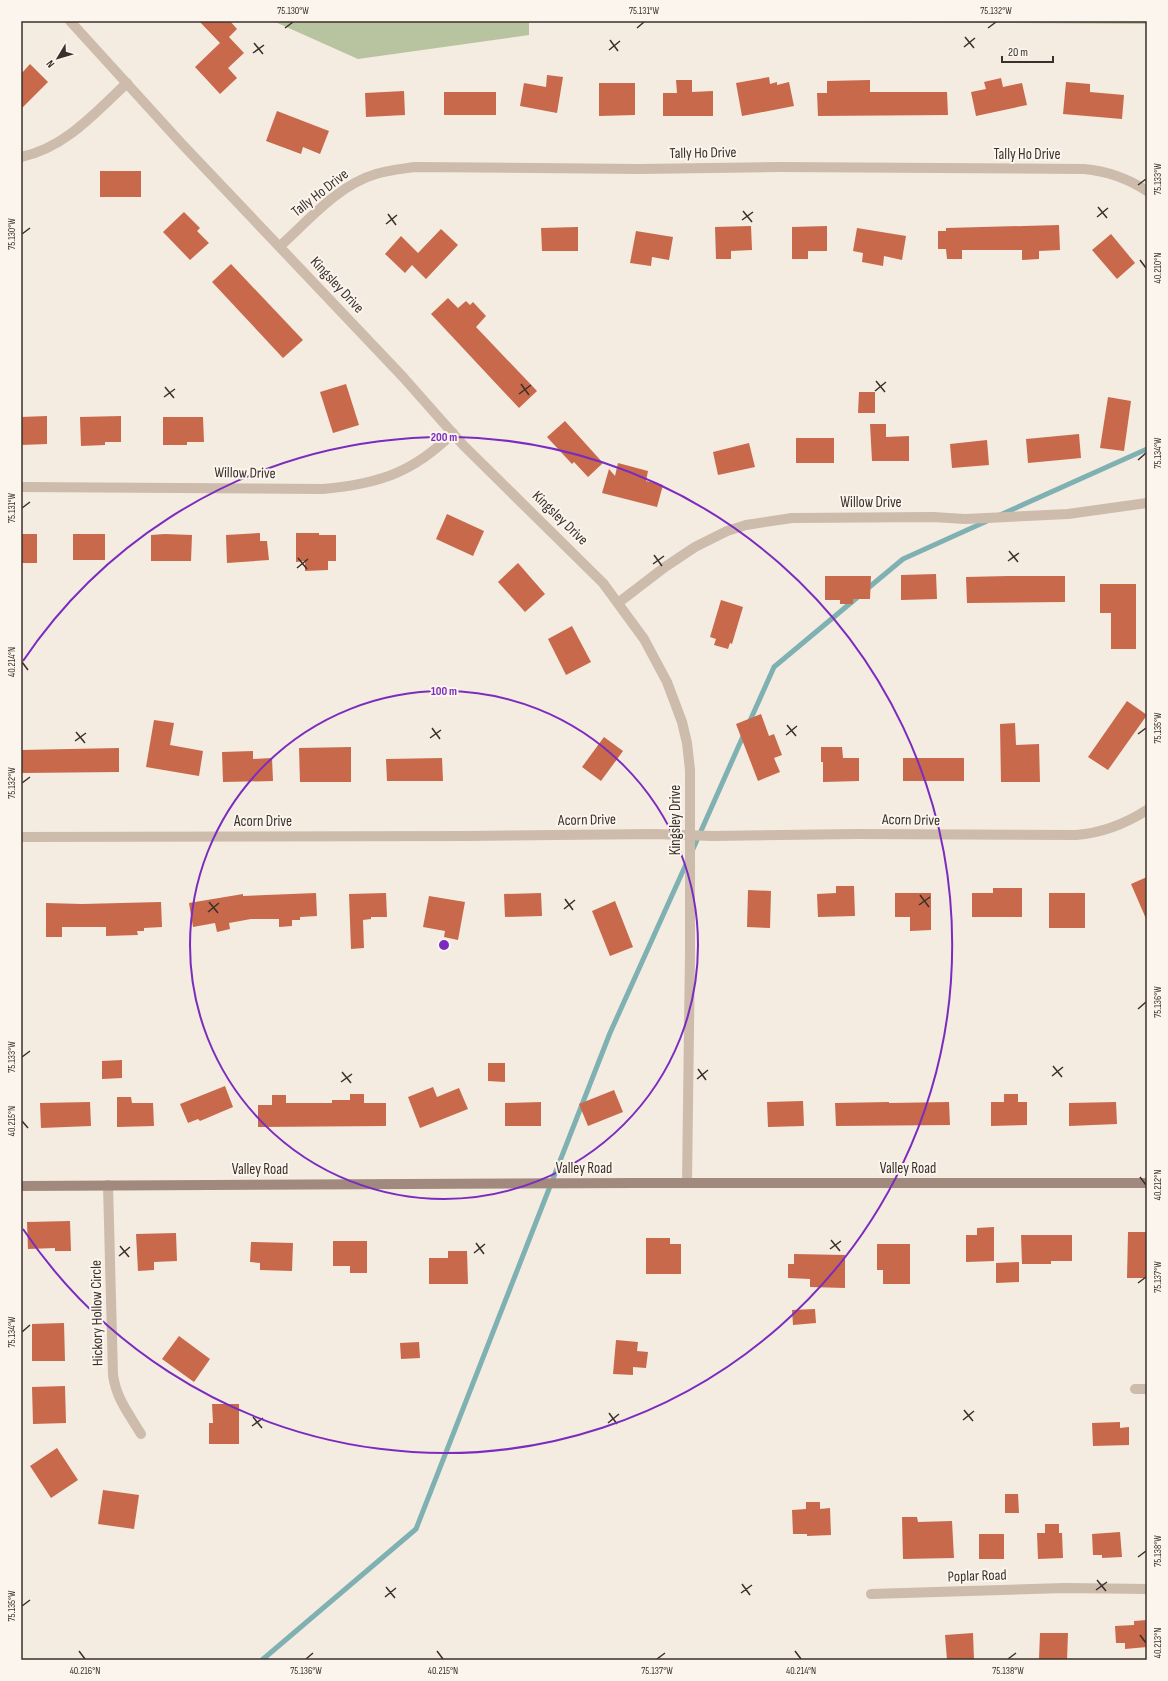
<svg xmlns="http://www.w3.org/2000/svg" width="1168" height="1681" font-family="'Sofia Sans Condensed',sans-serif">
<rect width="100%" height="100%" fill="#f4ebe1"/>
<!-- green -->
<g fill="#b8c4a0">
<polygon points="273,21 529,21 529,35 358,59"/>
<polygon points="866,21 1147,21 1147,24 866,22"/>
</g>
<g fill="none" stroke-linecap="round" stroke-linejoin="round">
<!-- stream -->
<g stroke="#7fb0b2" stroke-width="5">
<polyline points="1000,515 1147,449"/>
<polyline points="867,589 903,559 987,521"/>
<polyline points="749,723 774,667 859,596"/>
<polyline points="693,849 744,734"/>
<polyline points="262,1660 416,1529 610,1033 687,862"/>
</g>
</g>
<!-- building -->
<g fill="#c8694b">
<polygon points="199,21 230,21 237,29 229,37 244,53 228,68 237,78 220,94 195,67 220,43"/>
<polygon points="30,64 48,82 21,109 21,74"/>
<polygon points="547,75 563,77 557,113 520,106 524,83 546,87"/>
<polygon points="769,77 770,84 777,82 777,85 789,82 794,106 742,116 736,83"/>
<polygon points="1001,78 1003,87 1022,83 1027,105 976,116 971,92 986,89 984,82"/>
<polygon points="676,80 692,80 692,92 713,91 713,116 663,116 663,93 677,93"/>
<polygon points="870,80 870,92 947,92 948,115 818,116 817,93 827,93 827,81"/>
<polygon points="1066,82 1090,84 1090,92 1124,95 1122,119 1063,114"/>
<polygon points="599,83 635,83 635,115 599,116"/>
<polygon points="404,91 405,115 366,117 365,93"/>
<rect x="444" y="92" width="52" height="23"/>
<polygon points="277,111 329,131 320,154 303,147 301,154 266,141"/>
<rect x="100" y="171" width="41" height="26"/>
<polygon points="184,212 200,228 197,231 209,243 190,260 163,232"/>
<polygon points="1059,225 1060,250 1039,251 1039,259 1022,260 1022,250 962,250 962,259 947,259 946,249 938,249 938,231 946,231 946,228"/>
<polygon points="751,226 752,250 731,251 731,259 716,259 715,227"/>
<polygon points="827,226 827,251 808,251 808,259 792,259 792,227"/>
<polygon points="578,227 578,251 542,251 541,228"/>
<polygon points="857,228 906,236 902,260 884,256 883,266 862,262 863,253 853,251"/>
<polygon points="441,229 458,245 426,279 412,265 405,273 385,254 401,236 418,253"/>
<polygon points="636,231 673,237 669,260 652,257 651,266 630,263"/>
<polygon points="1111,234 1135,263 1117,279 1092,250"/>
<polygon points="231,264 303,340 283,358 212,282"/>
<polygon points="448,298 458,308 466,301 470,305 473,302 486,316 476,327 537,391 519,408 431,314"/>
<polygon points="346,384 359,425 333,433 320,392"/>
<polygon points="859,392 875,392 875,413 858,413"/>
<polygon points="1108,397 1131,401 1124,451 1100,448"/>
<polygon points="47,416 47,444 21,445 21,417"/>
<polygon points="121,416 121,442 105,442 105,445 81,446 80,417"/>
<polygon points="163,417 203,417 204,442 187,442 187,445 163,445"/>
<polygon points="565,421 603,463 588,477 574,462 572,464 547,437"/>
<polygon points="870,424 886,424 886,437 909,436 909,461 872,461"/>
<polygon points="1079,434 1081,458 1028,463 1026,439"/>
<rect x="796" y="438" width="38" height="25"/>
<polygon points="987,440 989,465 952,468 950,444"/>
<polygon points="749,443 755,467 718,475 713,452"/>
<polygon points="618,463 648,471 646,481 663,485 657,507 602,493 609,469 615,476"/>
<polygon points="447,514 484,531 473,556 436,539"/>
<polygon points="260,533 260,541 267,541 269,560 227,563 226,535"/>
<polygon points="296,533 319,533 319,535 336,535 336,561 328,561 328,570 305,571 305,561 296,562"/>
<rect x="21" y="534" width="16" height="29"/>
<rect x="73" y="534" width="32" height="26"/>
<polygon points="165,534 192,535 191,561 151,561 151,535"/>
<polygon points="518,563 545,594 525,612 498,582"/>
<polygon points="936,574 937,599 901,600 901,575"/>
<polygon points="825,576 871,576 870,599 853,599 853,604 840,604 840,600 825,600"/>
<polygon points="1008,576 1065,576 1065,602 967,603 966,577"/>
<polygon points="1100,584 1136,584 1136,649 1111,649 1111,613 1100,613"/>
<polygon points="721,600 743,607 732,644 730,643 728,649 714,645 716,639 710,637"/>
<polygon points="572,626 591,662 566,675 548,639"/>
<polygon points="1127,701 1147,715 1108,770 1088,757"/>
<polygon points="761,714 769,736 774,734 782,755 774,758 780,772 758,781 736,724"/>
<polygon points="154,720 174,723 170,745 203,751 199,776 146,767"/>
<polygon points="1015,723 1016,745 1039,744 1040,782 1001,782 1000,724"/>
<polygon points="604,737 623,751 601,781 582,767"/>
<polygon points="351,747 351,782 300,782 299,748"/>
<polygon points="821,747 842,747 843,758 859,758 859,781 823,782 823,762 821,762"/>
<polygon points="119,748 119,772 21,773 21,750"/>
<polygon points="253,751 253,759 272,758 273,781 223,782 222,752"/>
<polygon points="442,758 443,781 387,781 386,759"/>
<rect x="903" y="758" width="61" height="23"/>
<polygon points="1147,877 1147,921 1131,884"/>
<polygon points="836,886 854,886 855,916 818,917 817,894 836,893"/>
<polygon points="993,888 1022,888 1022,917 972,917 972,893 993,893"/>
<polygon points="748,890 771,891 770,928 747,927"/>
<polygon points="316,893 317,916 300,917 300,920 292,920 292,926 279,927 279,919 251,919 229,923 230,929 217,932 215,923 193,927 189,903 243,894 243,896"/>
<polygon points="386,893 387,917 371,917 371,919 363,920 364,948 351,949 349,894"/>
<polygon points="541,893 542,916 505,917 504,894"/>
<polygon points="895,893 931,893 931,930 910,931 910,917 895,917"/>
<rect x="1049" y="893" width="36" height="35"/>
<polygon points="429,896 465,902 458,940 444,937 445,931 423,927"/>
<polygon points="615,901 633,947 610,956 592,911"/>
<polygon points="161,902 162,927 144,928 144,931 137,931 138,935 106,936 106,927 62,927 62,937 46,937 46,903 82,904"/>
<polygon points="122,1060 122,1078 102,1079 102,1061"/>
<polygon points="488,1063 505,1063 505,1082 488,1081"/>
<polygon points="225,1086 233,1107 200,1121 198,1119 188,1123 180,1104"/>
<polygon points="433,1087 437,1097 459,1088 468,1109 420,1128 408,1097"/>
<polygon points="614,1090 623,1112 588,1126 579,1104"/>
<polygon points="350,1094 364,1094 364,1103 386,1103 386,1126 258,1127 258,1105 272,1105 272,1095 286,1095 286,1103 332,1103 332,1100 350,1100"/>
<polygon points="1004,1094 1018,1094 1018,1102 1027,1102 1027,1125 991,1126 991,1102 1004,1102"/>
<polygon points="117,1097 131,1097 132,1103 153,1103 154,1126 117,1127"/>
<polygon points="803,1101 804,1126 768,1127 767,1102"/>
<polygon points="90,1102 91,1126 41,1128 40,1103"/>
<polygon points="541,1102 541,1126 505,1126 505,1103"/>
<polygon points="889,1102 889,1103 949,1102 950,1125 836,1126 835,1103"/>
<polygon points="1116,1102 1117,1124 1069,1126 1069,1103"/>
<polygon points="70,1221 71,1251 55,1251 55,1248 28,1249 27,1222"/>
<polygon points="994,1227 994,1261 966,1262 966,1235 977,1235 977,1228"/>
<polygon points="1128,1232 1147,1232 1147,1278 1127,1278"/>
<polygon points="176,1233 177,1261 154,1262 154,1270 138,1271 136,1234"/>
<polygon points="1021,1235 1072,1235 1072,1261 1051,1261 1051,1264 1022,1264"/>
<polygon points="646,1238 670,1238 670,1244 681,1244 681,1274 646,1274"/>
<polygon points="333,1241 367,1241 367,1273 350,1273 350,1266 333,1266"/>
<polygon points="251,1242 293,1243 292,1271 260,1270 260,1263 250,1262"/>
<polygon points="877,1244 910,1244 910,1284 883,1284 883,1270 877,1270"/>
<polygon points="448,1251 467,1251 468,1284 429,1284 429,1258 448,1258"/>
<polygon points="794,1254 845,1255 845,1288 810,1287 810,1279 788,1278 788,1264 794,1264"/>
<polygon points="1019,1262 1019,1282 996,1283 996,1263"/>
<polygon points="815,1309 816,1323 793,1325 792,1310"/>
<polygon points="64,1323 65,1361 32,1361 32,1324"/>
<polygon points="179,1336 210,1359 194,1382 162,1359"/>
<polygon points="616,1340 638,1342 637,1351 648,1352 646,1368 633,1367 633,1375 613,1374"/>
<polygon points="419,1342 420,1358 401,1359 400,1343"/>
<polygon points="65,1386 66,1423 33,1424 32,1387"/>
<polygon points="212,1404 239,1404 239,1444 209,1444 209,1423 213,1423"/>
<polygon points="1120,1422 1120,1428 1129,1427 1129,1445 1093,1446 1092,1423"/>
<polygon points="57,1448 78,1480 51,1498 30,1466"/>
<polygon points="103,1490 139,1495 134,1529 98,1524"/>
<polygon points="1005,1494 1018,1494 1019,1513 1005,1513"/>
<polygon points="806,1502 820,1502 820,1509 830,1508 831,1535 807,1536 807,1534 793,1534 792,1510 806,1509"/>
<polygon points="902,1517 917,1517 918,1522 952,1521 954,1558 903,1559"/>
<polygon points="1045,1524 1059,1524 1059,1533 1062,1533 1063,1558 1038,1559 1037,1533 1045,1533"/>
<polygon points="1120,1532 1122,1557 1102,1558 1102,1555 1093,1555 1092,1534"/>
<rect x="979" y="1534" width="25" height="25"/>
<polygon points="1147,1620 1147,1647 1125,1649 1125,1643 1116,1643 1115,1626 1134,1625 1134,1621"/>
<polygon points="973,1633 974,1660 947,1660 945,1635"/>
<polygon points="1040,1633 1068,1633 1067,1660 1039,1659"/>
</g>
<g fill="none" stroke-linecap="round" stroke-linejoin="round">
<!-- street -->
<g stroke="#cdbbac" stroke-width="10">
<polyline points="70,21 181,143 403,377 464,446 603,583 644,639 667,682 682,722 687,743 690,770 690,951 687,1183"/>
<path d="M21,157C65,148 96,112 127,83"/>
<path d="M280,246C308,221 338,185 376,174C389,170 402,169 415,167L640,169L779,167L1084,169C1107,171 1127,178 1147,191"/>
<path d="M21,487L323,489C378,484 413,473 453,433"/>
<polyline points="618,603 665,567 695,547 727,531 746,525 792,518 933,517 965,519 1068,514 1147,503"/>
<path d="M21,837L466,836L655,834L712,836L856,834L1076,835C1103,833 1125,824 1147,810"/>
<path d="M108,1185L113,1375C116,1398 129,1414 141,1434"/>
<polyline points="1135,1389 1147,1389"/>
<polyline points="871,1594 1064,1588 1147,1589"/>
</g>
<!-- secondary -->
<polyline stroke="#a18a7d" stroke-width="10" points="21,1186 636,1183 1147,1183"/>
</g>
<!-- ticks -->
<path fill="none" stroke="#3b302b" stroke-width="1.5" d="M285,28L293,22M637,28L644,22M988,28L996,22M965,37L974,48M610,40L618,51M254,43L263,54M964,47L975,38M609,50L620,41M253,53L264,45M1138,185L1146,179M1098,207L1107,218M743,211L752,222M388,214L396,225M1097,217L1108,208M742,220L753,212M386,224L397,215M22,234L30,228M1140,260L1146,268M876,381L885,392M521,384L529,395M165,387L174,398M875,391L886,382M519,394L531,385M164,397L175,389M1138,460L1146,453M22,508L30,502M1009,551L1018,562M654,555L662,566M298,558L307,569M1008,561L1019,553M653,564L664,556M297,568L308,559M22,662L28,670M787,725L796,736M432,728L440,739M76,732L85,743M1138,734L1146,728M786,735L797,726M430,738L441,730M75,741L86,733M22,783L30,777M920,895L929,907M565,899L573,910M209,902L218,913M919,905L930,897M564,909L575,900M208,912L219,903M1138,1009L1146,1002M22,1057L30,1051M1053,1066L1062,1077M698,1069L706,1080M342,1072L351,1083M1052,1076L1063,1067M697,1079L708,1070M341,1082L352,1074M22,1121L28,1128M1140,1177L1146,1185M831,1240L840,1251M476,1243L484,1254M120,1246L129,1257M830,1249L841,1241M474,1253L485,1244M119,1256L130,1247M1138,1283L1146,1277M22,1332L30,1325M964,1410L973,1421M609,1413L617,1424M253,1417L262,1428M963,1420L974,1411M608,1423L619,1414M252,1426L263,1418M1138,1557L1146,1551M1097,1580L1106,1591M742,1584L750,1595M386,1587L395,1598M1096,1590L1107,1582M741,1593L752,1585M385,1597L396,1588M22,1606L30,1600M1140,1635L1146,1643M79,1651L85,1659M437,1651L443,1659M795,1651L801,1659M306,1659L313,1653M657,1659L665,1653M1008,1659L1016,1653"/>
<!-- distance rings -->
<g fill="none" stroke="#7b2cbf" stroke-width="2">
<circle cx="444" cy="945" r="254"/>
<path d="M23 661A508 508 0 1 1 23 1229"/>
</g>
<g text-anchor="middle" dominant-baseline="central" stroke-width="4" stroke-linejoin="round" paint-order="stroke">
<!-- street labels -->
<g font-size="15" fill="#3b302b" stroke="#fbf5ee">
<text transform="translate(703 153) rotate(-1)">Tally Ho Drive</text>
<text x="1027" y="154">Tally Ho Drive</text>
<text transform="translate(320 193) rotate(-38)">Tally Ho Drive</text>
<text transform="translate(337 285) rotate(47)">Kingsley Drive</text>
<text transform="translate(245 473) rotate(1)">Willow Drive</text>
<text x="871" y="502">Willow Drive</text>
<text transform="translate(560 518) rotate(44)">Kingsley Drive</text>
<text transform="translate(587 820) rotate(-1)">Acorn Drive</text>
<text transform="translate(675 820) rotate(-90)">Kingsley Drive</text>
<text transform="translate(911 820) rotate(1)">Acorn Drive</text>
<text x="263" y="821">Acorn Drive</text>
<text x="584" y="1168">Valley Road</text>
<text x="908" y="1168">Valley Road</text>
<text x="260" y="1169">Valley Road</text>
<text transform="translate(97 1313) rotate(-91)">Hickory Hollow Circle</text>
<text transform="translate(977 1576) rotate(-2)">Poplar Road</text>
</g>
</g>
<circle cx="444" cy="945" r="6" fill="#7b2cbf" stroke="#fbf5ee" stroke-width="2"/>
<g font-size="12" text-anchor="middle" font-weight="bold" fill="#7b2cbf" stroke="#fbf5ee" stroke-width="4" stroke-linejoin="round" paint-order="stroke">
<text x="444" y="441">200 m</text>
<text x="444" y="695">100 m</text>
</g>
<!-- border -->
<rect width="1168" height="1681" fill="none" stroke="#fbf5ee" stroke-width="44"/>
<!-- north arrow -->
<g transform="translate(58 58) rotate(232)" stroke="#fbf5ee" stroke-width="3" paint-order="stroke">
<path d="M0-3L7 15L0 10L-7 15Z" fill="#3b302b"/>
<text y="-6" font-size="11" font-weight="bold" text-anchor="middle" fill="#3b302b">N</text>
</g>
<!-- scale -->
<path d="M1002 56v6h51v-6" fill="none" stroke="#3b302b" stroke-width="2"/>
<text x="1008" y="56" font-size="12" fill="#3b302b" stroke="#fbf5ee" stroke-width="3" paint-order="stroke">20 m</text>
<rect x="22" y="22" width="1124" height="1637" fill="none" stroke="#3b302b" stroke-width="1.5"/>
<g font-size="10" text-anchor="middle" fill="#3b302b">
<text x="293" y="14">75.130°W</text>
<text x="644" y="14">75.131°W</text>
<text x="996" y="14">75.132°W</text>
<text transform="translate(1157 179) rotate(-90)" y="4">75.133°W</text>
<text transform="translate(11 234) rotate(-90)" y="4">75.130°W</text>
<text transform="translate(1157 268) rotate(-90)" y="4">40.210°N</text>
<text transform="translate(1157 453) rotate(-90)" y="4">75.134°W</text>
<text transform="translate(11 508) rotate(-90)" y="4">75.131°W</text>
<text transform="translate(11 662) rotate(-90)" y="4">40.214°N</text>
<text transform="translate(1157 728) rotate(-90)" y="4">75.135°W</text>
<text transform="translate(11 783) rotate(-90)" y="4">75.132°W</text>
<text transform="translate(1157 1002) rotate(-90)" y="4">75.136°W</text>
<text transform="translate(11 1057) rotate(-90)" y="4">75.133°W</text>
<text transform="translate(11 1121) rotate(-90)" y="4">40.215°N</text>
<text transform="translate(1157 1185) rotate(-90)" y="4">40.212°N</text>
<text transform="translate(1157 1277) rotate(-90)" y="4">75.137°W</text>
<text transform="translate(11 1332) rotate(-90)" y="4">75.134°W</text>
<text transform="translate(1157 1551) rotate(-90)" y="4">75.138°W</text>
<text transform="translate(11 1606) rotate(-90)" y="4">75.135°W</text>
<text transform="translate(1157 1643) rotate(-90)" y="4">40.213°N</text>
<text x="85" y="1674">40.216°N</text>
<text x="306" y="1674">75.136°W</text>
<text x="443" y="1674">40.215°N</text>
<text x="657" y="1674">75.137°W</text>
<text x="801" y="1674">40.214°N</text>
<text x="1008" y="1674">75.138°W</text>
</g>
</svg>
